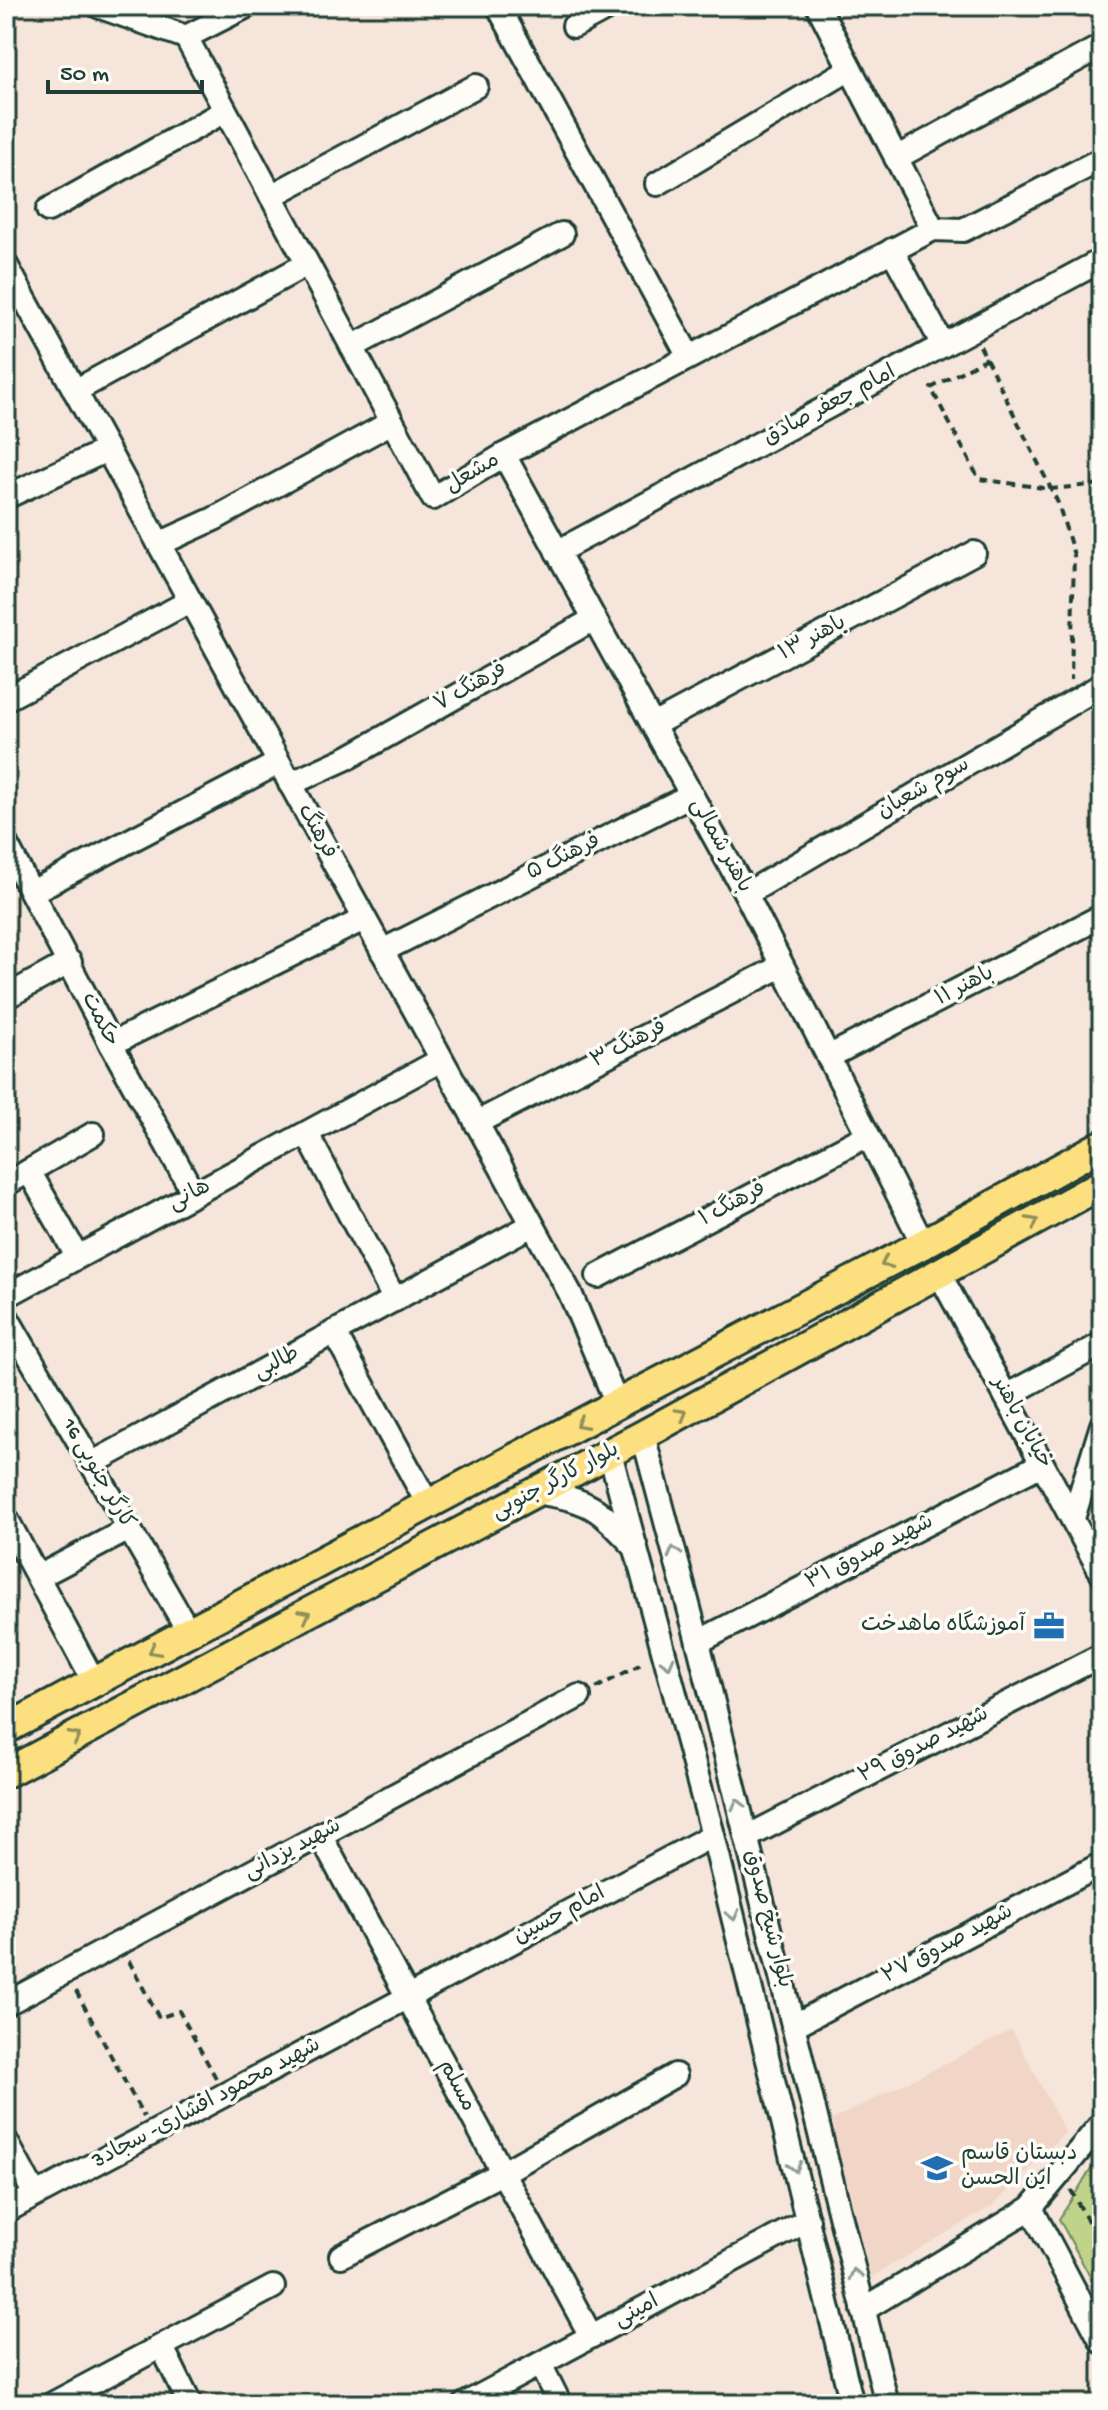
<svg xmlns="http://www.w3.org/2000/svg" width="1108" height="2410" font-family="'Gochi Hand','Playpen Sans Arabic',sans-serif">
<rect width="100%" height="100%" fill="#f6e5da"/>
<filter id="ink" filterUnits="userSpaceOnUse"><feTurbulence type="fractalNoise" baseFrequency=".0125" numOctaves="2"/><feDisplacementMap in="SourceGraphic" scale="16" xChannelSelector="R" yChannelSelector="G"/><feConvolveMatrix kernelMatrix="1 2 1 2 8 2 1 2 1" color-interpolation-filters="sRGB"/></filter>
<g filter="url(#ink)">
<!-- built -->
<polygon fill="#f1d5c6" points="1012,2030 1065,2132 994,2205 871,2277 832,2120"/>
<!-- green -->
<polygon fill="#bfd489" stroke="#6f885e" stroke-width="2" points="1095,2163 1102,2177 1102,2299 1059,2219"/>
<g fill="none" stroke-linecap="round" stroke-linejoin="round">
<defs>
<g id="minor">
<polyline points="98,6 186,37"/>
<polyline points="498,6 689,357"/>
<polyline points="818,6 933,229"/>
<polyline points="574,26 611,6"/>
<polyline points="186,37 433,498 504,455 933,229 963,230 1102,159"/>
<polyline points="186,37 247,6"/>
<polyline points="896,158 1102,46"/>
<polyline points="657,184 850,69"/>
<polyline points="271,196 476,86"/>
<polyline points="48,210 225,111"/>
<polyline points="892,250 943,345"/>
<polyline points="6,265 570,1293 617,1404"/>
<polyline points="352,347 562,234"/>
<polyline points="75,391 307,264"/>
<polyline points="504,455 746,894 923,1244"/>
<polyline points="6,497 107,450"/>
<polyline points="159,544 214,519 392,422"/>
<polyline points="557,552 1102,260"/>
<polyline points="6,699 190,601"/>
<polyline points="653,725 974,553"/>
<polyline points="290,784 349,757 594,619"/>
<polyline points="6,844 111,1044 194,1194"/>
<polyline points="32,892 278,763"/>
<polyline points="746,894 1102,685"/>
<polyline points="382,951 691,795"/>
<polyline points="6,997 70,962"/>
<polyline points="111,1044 364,919"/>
<polyline points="828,1057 1102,916"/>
<polyline points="476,1123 782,966"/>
<polyline points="307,1134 395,1300"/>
<polyline points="29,1171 93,1134"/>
<polyline points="6,1184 29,1171 77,1256"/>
<polyline points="939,1273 1102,1574"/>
<polyline points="598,1276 868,1135"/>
<polyline points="6,1296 441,1060"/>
<polyline points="6,1316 189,1632"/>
<polyline points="334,1332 428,1504"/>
<polyline points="1006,1396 1102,1344"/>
<polyline points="643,1435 698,1642 887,2404"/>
<polyline points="610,1453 713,1835 852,2404"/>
<polyline points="91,1464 532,1225"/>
<path d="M536,1492C553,1495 571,1497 587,1505C606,1514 621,1533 636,1548"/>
<polyline points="6,1518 94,1682"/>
<polyline points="1073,1518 1102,1425"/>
<polyline points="38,1577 129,1529"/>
<polyline points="698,1642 1042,1464"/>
<polyline points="320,1835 591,2336"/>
<polyline points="747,1837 1102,1655"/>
<polyline points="6,2004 579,1696"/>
<polyline points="793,2026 1102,1864"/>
<polyline points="6,2141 35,2195"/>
<polyline points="1031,2208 1102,2342"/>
<polyline points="6,2211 713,1835"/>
<polyline points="341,2256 502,2173 675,2075"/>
<polyline points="863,2310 1031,2208 1102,2123"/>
<polyline points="162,2347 190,2404"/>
<polyline points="540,2364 560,2404"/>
<polyline points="52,2404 273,2287"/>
<polyline points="465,2404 808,2220"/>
</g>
<g id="major">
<polyline points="6,1729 617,1404 923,1244 1102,1145"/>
<polyline points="6,1773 643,1435 1102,1184"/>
</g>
</defs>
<!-- minor casing -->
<use href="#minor" stroke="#1f3d34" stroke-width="28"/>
<!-- major casing -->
<use href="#major" stroke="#1f3d34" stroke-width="34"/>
<!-- path -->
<g stroke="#1f3d34" stroke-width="4" stroke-dasharray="8 6" stroke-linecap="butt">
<polyline points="980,346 1058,503 1074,555 1071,680"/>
<polyline points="987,358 931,388 979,479 1051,489 1102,484"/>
<polyline points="596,1688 645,1662"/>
<polyline points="129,1961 159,2018 179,2011 216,2078"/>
<polyline points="76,1991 144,2117"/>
<polyline points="1071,2190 1102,2248"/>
<polyline points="1095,2404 1102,2399"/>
</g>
<!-- minor -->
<use href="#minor" stroke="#fdfcf7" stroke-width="22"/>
<!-- major -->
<use href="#major" stroke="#fce080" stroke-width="28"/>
</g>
<!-- one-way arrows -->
<defs><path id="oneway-chevron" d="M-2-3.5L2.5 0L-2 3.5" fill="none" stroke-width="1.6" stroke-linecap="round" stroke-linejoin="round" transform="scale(2)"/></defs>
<g stroke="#8e8e5a">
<use href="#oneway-chevron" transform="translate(1033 1222) rotate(-29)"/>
<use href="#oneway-chevron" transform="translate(886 1263) rotate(153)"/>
<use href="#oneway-chevron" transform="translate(682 1414) rotate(-29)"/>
<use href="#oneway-chevron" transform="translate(581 1423) rotate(152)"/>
<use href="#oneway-chevron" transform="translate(305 1615) rotate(-28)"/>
<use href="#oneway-chevron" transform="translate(154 1650) rotate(152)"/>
<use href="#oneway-chevron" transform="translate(75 1737) rotate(-28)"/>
</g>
<g stroke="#8e9c96">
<use href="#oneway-chevron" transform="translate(674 1552) rotate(-105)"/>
<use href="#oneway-chevron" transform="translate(668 1663) rotate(75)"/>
<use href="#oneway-chevron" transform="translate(738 1804) rotate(-104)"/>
<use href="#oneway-chevron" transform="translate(733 1915) rotate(76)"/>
<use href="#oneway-chevron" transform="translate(795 2167) rotate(76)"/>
<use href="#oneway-chevron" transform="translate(855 2274) rotate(-104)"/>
</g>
</g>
<!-- icons -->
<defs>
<symbol id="office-bare" viewBox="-9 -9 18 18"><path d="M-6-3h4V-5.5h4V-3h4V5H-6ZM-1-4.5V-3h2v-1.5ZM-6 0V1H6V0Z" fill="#1f6fb2" stroke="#fdfcf7" stroke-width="2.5" paint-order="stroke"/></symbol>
<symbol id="school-bare" viewBox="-9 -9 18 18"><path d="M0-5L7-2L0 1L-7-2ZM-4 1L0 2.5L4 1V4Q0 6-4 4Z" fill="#1f6fb2" stroke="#fdfcf7" stroke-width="2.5" paint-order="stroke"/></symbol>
</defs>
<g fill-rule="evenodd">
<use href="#office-bare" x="1027" y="1604" width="44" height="44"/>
<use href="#school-bare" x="915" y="2146" width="44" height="44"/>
</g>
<g text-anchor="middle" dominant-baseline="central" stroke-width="7" stroke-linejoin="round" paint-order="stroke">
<!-- street labels -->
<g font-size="22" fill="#1f3d34" stroke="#fdfcf7">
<text transform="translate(830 406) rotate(-28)">امام جعفر صادق</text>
<text transform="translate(473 474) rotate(-31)">مشعل</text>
<text transform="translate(813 639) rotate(-28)">باهنر ۱۳</text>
<text transform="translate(471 688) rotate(-29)">فرهنگ ۷</text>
<text transform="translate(924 789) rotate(-30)">سوم شعبان</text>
<text transform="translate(316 832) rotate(61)">فرهنگ</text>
<text transform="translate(720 846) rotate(61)">باهنر شمالی</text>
<text transform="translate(564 858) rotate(-26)">فرهنگ ۵</text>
<text transform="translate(965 987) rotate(-27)">باهنر ۱۱</text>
<text transform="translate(99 1020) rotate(63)">حکمت</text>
<text transform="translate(629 1045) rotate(-27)">فرهنگ ۳</text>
<text transform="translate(190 1196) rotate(-28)">هانی</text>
<text transform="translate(733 1205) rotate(-28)">فرهنگ ۱</text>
<text transform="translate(277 1364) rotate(-28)">طالبی</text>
<text transform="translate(1021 1423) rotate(61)">خیابان باهنر</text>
<text transform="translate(97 1474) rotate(60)">کارگر جنوبی 16</text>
<text transform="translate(556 1482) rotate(-28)">بلوار کارگر جنوبی</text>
<text transform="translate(870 1553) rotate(-27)">شهید صدوق ۳۱</text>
<text transform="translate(924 1746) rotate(-27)">شهید صدوق ۲۹</text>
<text transform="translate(293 1850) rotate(-28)">شهید یزدانی</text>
<text transform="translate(560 1916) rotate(-28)">امام حسین</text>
<text transform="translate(767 1919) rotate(76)">بلوار شیخ صدوق</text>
<text transform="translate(948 1945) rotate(-28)">شهید صدوق ۲۷</text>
<text transform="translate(456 2086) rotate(62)">مسلم</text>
<text transform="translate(207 2104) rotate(-28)">شهید محمود افشاری- سجاد3</text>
<text transform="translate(637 2312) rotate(-28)">امینی</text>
</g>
<!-- poi labels -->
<g font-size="22" fill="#1f3d34" stroke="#fdfcf7" text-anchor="end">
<text x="1025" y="1626">آموزشگاه ماهدخت</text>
<text x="961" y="2155" text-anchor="start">دبستان قاسم<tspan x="961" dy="25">این الحسن</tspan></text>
</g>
</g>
<!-- margin -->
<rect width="1108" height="2410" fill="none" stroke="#fdfcf7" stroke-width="32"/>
<rect x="16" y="16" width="1076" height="2378" fill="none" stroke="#1f3d34" stroke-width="3" filter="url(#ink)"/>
<!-- scale -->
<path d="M48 80v12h154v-12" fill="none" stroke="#1f3d34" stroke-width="4"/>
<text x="60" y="80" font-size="24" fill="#1f3d34" stroke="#fdfcf7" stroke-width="6" paint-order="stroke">50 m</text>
</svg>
